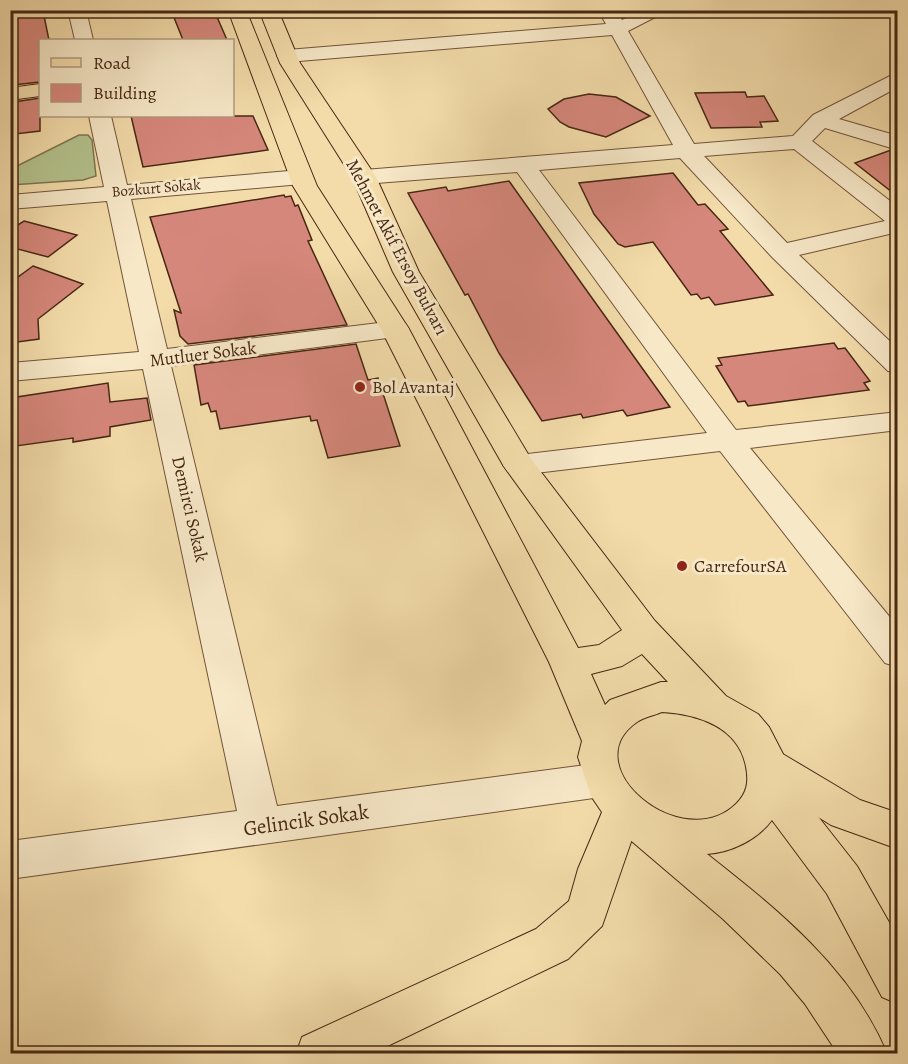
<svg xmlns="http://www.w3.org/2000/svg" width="908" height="1064" font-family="Alegreya,serif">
<rect width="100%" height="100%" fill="#f3dcaa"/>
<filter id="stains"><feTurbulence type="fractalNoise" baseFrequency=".00333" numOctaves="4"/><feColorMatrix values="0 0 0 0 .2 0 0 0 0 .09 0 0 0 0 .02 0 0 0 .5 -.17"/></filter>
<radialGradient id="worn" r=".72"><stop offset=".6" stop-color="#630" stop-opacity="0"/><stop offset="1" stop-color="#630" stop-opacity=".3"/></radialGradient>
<!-- green -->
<polygon fill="#b4c28d" stroke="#7e7450" stroke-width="1.5" points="79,135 88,135 92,140 96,176 83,180 11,185 11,169"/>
<!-- building -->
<g fill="#d6877b" stroke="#472713" stroke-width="1.5">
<polygon points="171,10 214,10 227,40 183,40"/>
<polygon points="43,11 49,40 40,40 40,82 13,85 10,14"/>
<polygon points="745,92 747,97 764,96 778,121 760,122 762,127 711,128 695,93"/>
<polygon points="589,94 616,97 650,116 606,137 569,127 560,122 548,109 564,99"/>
<polygon points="40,98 40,131 15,134 14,102"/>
<polygon points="131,116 253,116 268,150 143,167"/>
<polygon points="891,150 897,152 897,196 855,163"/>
<polygon points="673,173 698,205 705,204 728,229 720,231 773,295 715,305 709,297 701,299 697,294 691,295 653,242 625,247 618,244 594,214 579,183"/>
<polygon points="509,181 582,284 670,407 627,416 623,410 583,418 581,414 542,421 499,353 468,294 465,295 408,193 446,187 448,191"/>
<polygon points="284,195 285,197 291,196 295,206 298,205 312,240 308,241 347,325 188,344 180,336 174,310 181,313 150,217"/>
<polygon points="24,221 77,235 48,257 10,247 10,230"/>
<polygon points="33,266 83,284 38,319 39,339 10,343 10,283"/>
<polygon points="834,343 838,349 845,348 870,381 864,383 869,390 748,406 745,401 738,402 716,366 722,365 718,358"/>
<polygon points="356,344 368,380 378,378 400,446 328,458 317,420 311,421 310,416 220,429 216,411 211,412 208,403 201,405 194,365"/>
<polygon points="108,383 110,402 147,398 151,420 110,427 110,436 73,442 73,438 16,446 17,397"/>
</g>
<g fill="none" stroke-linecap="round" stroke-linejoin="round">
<defs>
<g id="minor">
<polygon points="68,10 86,10 93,40 75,40"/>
<path d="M598,10H617L622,20L643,10H669L628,31L694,144L793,136L813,115L898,72V87L839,119L898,136V150L825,128L812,141L898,207V232L799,255L898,349V373L888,371L772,257L680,158L539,170L736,430L898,412V430L750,448L898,627V667L885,663L720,451L519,475L508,472L503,465L508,458L519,455L707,433L517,172L364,184L356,182L352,177L356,172L364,170L673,145L612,35L287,62L280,60L277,56L280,52L287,50L606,24ZM794,149L885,221L787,243L704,156Z"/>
<polygon points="89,116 111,116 127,185 301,170 309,172 313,177 309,182 301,184 131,199 167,349 395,321 405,323 409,329 405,335 395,337 171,366 277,806 601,763 615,768 621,780 615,792 601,797 10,879 10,841 237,811 143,369 10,381 10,363 139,352 107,201 10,209 10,195 104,187"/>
</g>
<g id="major">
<path d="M228,10H246L317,186L409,329L578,648L599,645L622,630L503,465L393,272L352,177L280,63L259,10H278L300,63L376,177L419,272L531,459L655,621L726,696L758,714L769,727L783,754L787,777L857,866L898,938V1004L882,997L827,894L772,820C757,840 732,852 707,854C777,909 852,969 887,1054H838L805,1004L780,974L723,919L608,821L591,796L578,757L582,741L549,662L381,329L293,186ZM642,654L668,682H661L610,700L605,705L591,674L622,666ZM662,712C698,714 739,727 746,767C749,782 747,793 736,804C682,856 573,766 637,722C644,717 655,715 662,712Z"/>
<polygon points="40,84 40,96 10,100 10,88"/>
</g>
<g id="highway">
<polygon points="767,749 781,753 860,800 898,813 898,849 831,825 753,777 747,765 753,753"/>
<polygon points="622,793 636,798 642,810 602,926 568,959 371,1054 296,1054 302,1037 536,929 569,901 578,869 608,798"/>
</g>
</defs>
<!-- minor casing -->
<use href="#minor" stroke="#725439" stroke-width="2"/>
<!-- major casing -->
<use href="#major" stroke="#472713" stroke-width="2"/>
<!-- highway casing -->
<use href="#highway" stroke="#472713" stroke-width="2"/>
<!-- minor -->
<use href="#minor" fill="#f7e8c8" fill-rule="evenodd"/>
<!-- major -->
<use href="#major" fill="#f3dcaa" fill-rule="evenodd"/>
<!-- highway -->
<use href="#highway" fill="#f3dcaa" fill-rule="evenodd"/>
</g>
<!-- markers -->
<g fill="#8f2418" stroke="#f7e8c8" stroke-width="2">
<circle cx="360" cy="387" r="6"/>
<circle cx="682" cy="566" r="6"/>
</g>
<g text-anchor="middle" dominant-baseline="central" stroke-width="6" stroke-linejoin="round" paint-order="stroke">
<!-- far-street labels -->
<g font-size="15" fill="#472713" stroke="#f7e8c8">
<text transform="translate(156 188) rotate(-5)">Bozkurt Sokak</text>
</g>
<!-- street labels -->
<g font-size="18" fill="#472713" stroke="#f7e8c8">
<text transform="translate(397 247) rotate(62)">Mehmet Akif Ersoy Bulvarı</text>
<text transform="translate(203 354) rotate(-7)">Mutluer Sokak</text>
<text transform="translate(190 509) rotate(77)">Demirci Sokak</text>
</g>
<!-- poi labels -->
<g font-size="18" fill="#472713" stroke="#f7e8c8" text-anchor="start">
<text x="372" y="387">Bol Avantaj</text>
<text x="694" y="566">CarrefourSA</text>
</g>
<!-- near-street labels -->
<g font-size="21" fill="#472713" stroke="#f7e8c8">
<text transform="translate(306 820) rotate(-8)">Gelincik Sokak</text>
</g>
</g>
<!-- margin -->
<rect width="908" height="1064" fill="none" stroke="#f3dcaa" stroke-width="36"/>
<rect x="12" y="12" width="884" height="1040" fill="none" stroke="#472713" stroke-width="3"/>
<rect x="18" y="18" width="872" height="1028" fill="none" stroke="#472713" stroke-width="1.5"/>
<!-- legend -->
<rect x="39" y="39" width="195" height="78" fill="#f7e8c8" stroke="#b19b80" stroke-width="1.5"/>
<rect x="51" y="58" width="30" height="9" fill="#f3dcaa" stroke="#b19b80" stroke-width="1.5"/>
<text x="93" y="69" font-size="18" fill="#472713">Road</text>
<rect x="51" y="84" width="30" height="18" fill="#d6877b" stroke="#b19b80" stroke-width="1.5"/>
<text x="93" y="99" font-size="18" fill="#472713">Building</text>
<rect width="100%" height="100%" filter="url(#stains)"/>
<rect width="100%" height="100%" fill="url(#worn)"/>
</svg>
